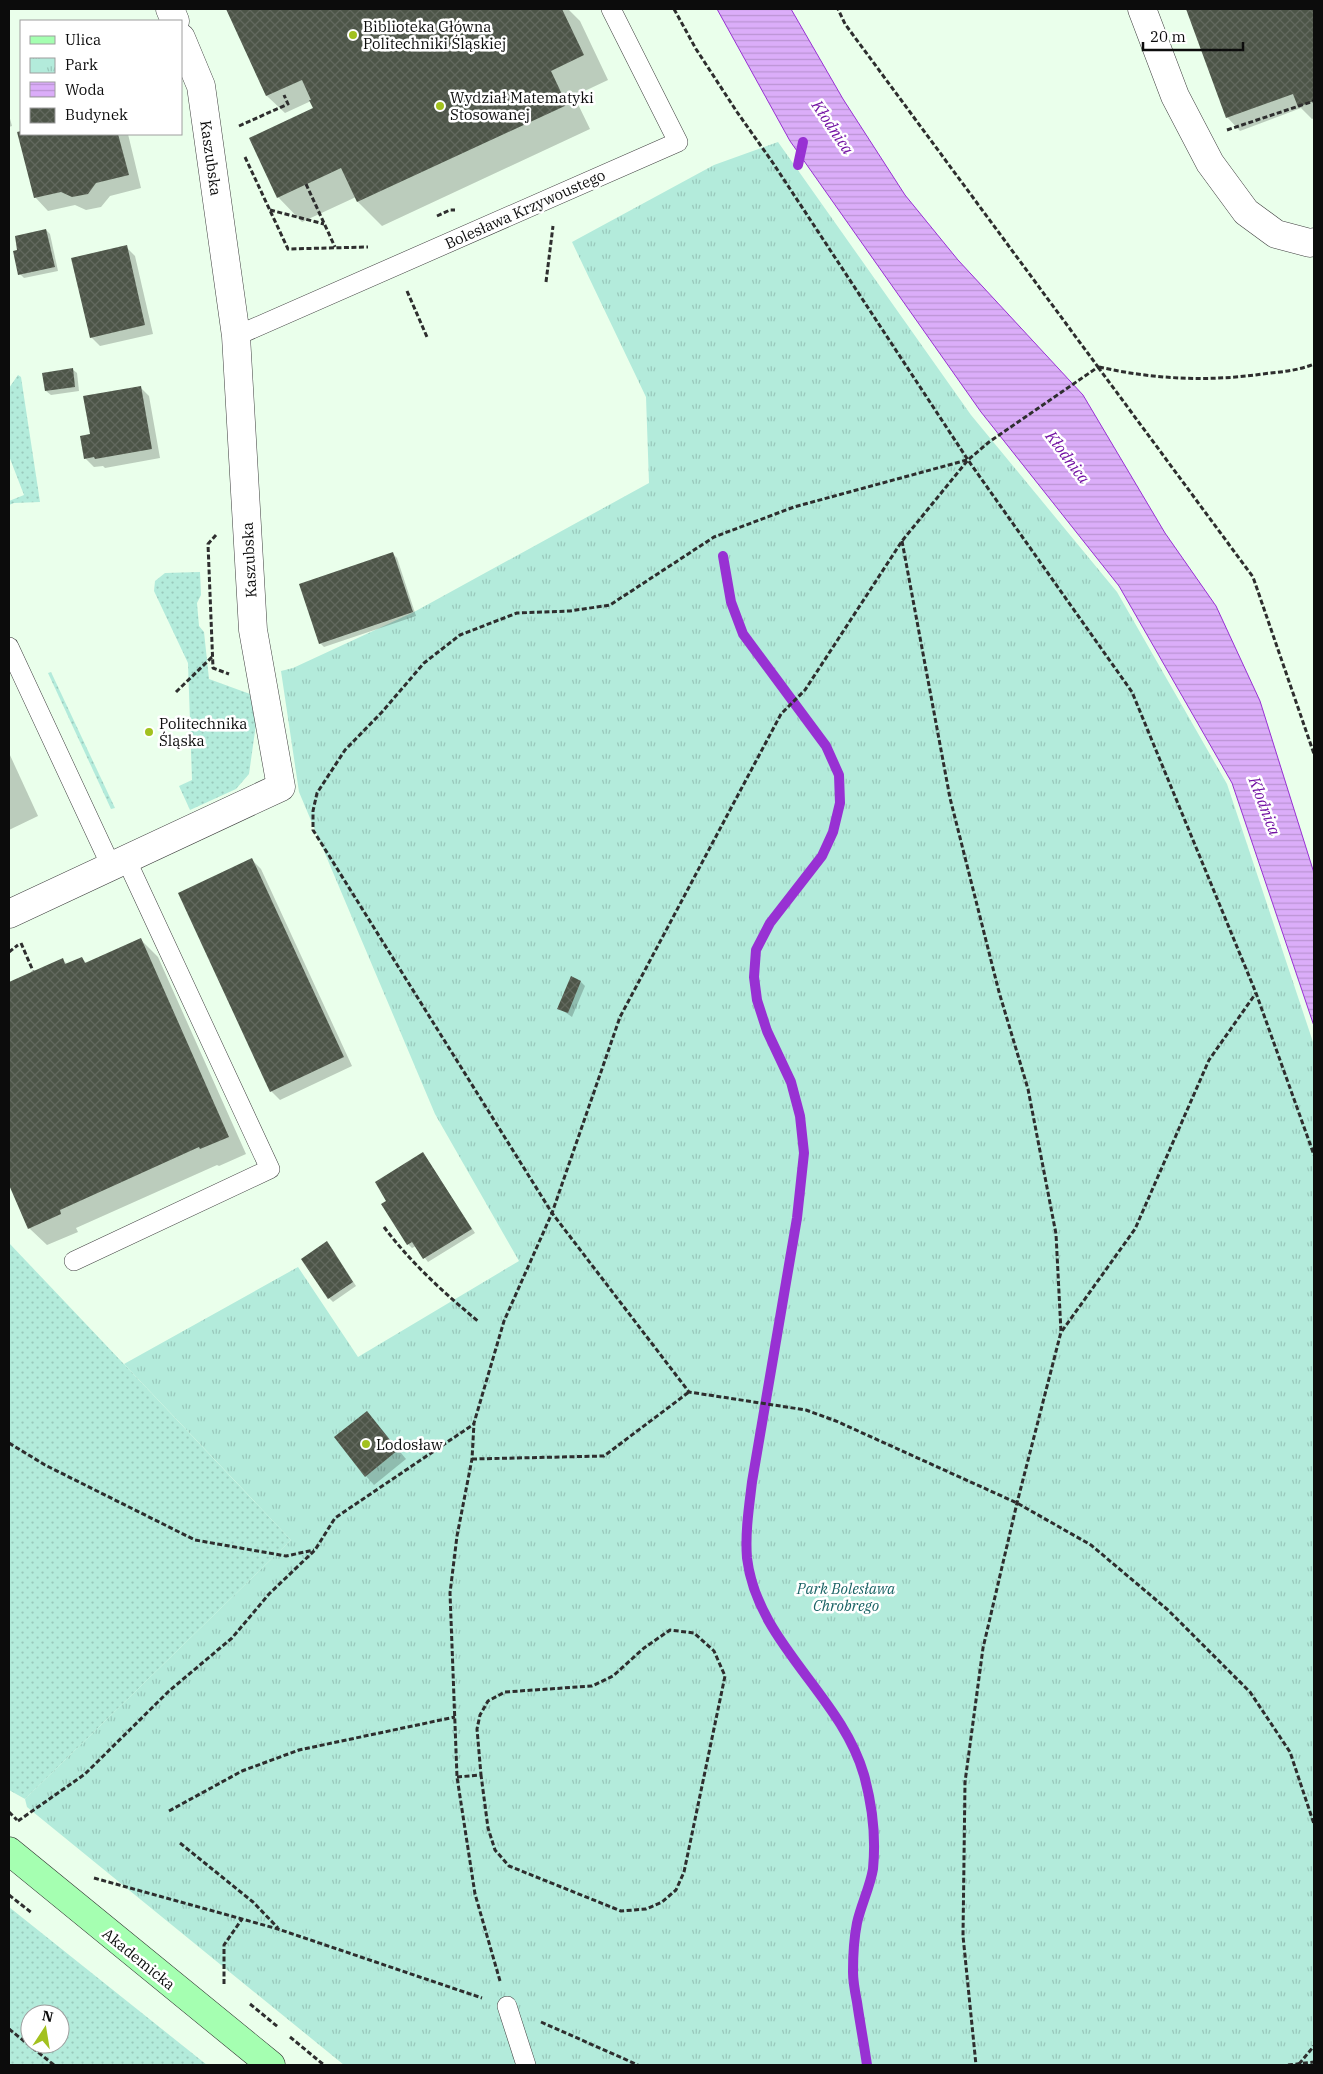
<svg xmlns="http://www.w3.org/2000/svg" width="1323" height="2074" font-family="'IBM Plex Serif',serif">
<defs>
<pattern id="grass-dots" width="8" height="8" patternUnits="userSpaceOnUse" patternTransform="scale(1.25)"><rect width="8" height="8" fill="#b3ebdb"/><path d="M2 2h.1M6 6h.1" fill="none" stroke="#99c8bb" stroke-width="1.8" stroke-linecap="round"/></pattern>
<pattern id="park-tufts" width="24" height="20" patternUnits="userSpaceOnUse" patternTransform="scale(1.25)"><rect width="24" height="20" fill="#b3ebdb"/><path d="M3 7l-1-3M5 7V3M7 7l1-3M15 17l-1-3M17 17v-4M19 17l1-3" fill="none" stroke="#99c8bb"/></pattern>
<pattern id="water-rules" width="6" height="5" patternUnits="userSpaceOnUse" patternTransform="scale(1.25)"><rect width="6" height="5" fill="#dbadf9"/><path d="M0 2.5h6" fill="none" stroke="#bb94d4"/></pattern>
<pattern id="building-cross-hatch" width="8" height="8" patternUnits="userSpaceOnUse" patternTransform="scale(1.25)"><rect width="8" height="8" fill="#4d5548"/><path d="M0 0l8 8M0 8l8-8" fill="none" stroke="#62685e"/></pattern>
</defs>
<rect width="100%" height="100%" fill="#eaffeb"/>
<!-- grass -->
<g fill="url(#grass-dots)" fill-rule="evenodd">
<polygon points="18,375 21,377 40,502 14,503 9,505 9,501 24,495 9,456 9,388"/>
<polygon points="200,572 201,595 197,603 199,626 204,632 209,679 250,694 256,724 249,774 236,789 190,810 179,786 192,780 188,663 154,591 155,581 165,573"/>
<polygon points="51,672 115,808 111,809 48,673"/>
<polygon points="9,1243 291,1540 25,1799 9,1790"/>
<path d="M9,1907L207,2065H9ZM30,2014H60V2044H30Z"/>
</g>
<!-- park -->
<polygon fill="url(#park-tufts)" points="778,142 971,415 1117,592 1227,784 1314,1045 1314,2065 344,2065 27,1807 25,1799 291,1540 124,1364 298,1267 358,1357 519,1261 435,1114 299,792 281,671 293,668 414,612 649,483 646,397 572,242 714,165"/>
<!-- water -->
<polygon fill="url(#water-rules)" stroke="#9831d3" points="717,9 791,9 843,99 905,195 958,260 1083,395 1165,533 1216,606 1260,701 1314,873 1314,1026 1232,783 1119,586 981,412 790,141"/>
<!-- shadow -->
<g fill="#0003">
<polygon points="227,9 568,9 580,21 608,80 574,96 590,129 382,226 358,202 356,197 302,222 278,197 315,108 311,101 285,113 267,96"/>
<polygon points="1187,9 1314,9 1314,118 1312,119 1301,108 1240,131 1227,117"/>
<polygon points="9,115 12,126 9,127"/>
<polygon points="21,132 21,134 128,134 141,188 110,196 101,207 86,210 75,205 48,211 35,197 19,133"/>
<polygon points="46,230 50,234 58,271 24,278 20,274"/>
<polygon points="126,247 135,256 153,334 100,346 91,337"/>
<polygon points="72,369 77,373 79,391 51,395 46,391"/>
<polygon points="140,387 149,396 160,458 105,468 103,466 94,467 85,458 92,436"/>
<polygon points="393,554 397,558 416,616 324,647 320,643"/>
<polygon points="9,753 38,816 9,830"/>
<polygon points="252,860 261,869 352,1066 280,1100 271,1091"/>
<polygon points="140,939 158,957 246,1154 219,1166 217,1165 76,1228 78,1232 47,1245 29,1228 9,1182 9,983 62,959 68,965 82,958 87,964"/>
<polygon points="581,982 585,986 572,1017 559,1008"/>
<polygon points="423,1153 475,1233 428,1262 416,1246 412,1248 408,1244 388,1201"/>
<polygon points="331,1247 356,1286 333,1302 329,1298"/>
<polygon points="367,1412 406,1459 374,1485 366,1476"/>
</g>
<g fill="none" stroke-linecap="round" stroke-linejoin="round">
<!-- stream -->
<g stroke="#9831d3" stroke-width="10">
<polyline points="798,165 803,142"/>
<path d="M723,556L731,602L743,634L826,746L839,775L840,803L833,832L822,856L770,923L756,950L754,977L757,1000L767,1031L791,1082L800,1116L804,1153L797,1218L752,1482C749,1507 745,1533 747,1558C757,1643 841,1695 864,1775C872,1804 876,1838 873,1869C870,1887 861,1905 857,1923C854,1938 853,1956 853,1972C853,1982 855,1992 857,2002C860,2023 864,2044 867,2065"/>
</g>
</g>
<!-- building -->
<g fill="url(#building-cross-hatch)">
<polygon points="226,9 562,9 584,55 551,71 567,105 357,202 341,168 277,198 249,138 313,108 309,100 311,100 302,80 266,96"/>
<polygon points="1186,9 1314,9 1314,101 1298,107 1293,94 1226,118"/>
<polygon points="21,131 21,134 118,134 129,175 96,183 88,194 72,197 61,192 34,198 17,132"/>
<polygon points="46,229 55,267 18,275 13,251 17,250 15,236"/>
<polygon points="127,245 145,325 90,338 71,258"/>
<polygon points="73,368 75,387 45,391 42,373"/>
<polygon points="141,386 152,449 95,459 94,457 84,459 80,436 90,434 83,396"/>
<polygon points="393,552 413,612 319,644 299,584"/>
<polygon points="252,858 344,1057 270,1092 178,893"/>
<polygon points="141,938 229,1137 200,1149 199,1147 60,1210 61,1214 28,1229 9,1185 9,982 63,958 65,964 82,957 85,963"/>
<polygon points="571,976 581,981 568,1013 557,1009"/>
<polygon points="423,1152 472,1229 423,1259 412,1242 407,1245 381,1204 386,1201 375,1182"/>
<polygon points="327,1241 353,1282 328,1299 301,1259"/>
<polygon points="367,1411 398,1450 365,1477 334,1437"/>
</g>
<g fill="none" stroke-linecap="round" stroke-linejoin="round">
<defs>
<g id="lane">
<polyline points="236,336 678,142 611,9"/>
<polyline points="9,647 111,866"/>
<polyline points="74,1261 270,1169 126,859"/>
<polyline points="507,2006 526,2065"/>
</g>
<g id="street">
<polyline points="170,9 175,21"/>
<polyline points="1142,9 1175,96 1210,163 1246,212 1276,234 1310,243 1314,242"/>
<polyline points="9,914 281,787 253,630 236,336 201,86 181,38"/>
</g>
<polyline id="secondary" points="9,1851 271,2065"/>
</defs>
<!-- lane casing -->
<use href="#lane" stroke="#3f3f3f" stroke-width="20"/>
<!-- street casing -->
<use href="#street" stroke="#3f3f3f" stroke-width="29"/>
<!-- secondary casing -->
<use href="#secondary" stroke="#2e2e2e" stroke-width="29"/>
<!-- path -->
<g stroke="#2e2e2e" stroke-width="3" stroke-dasharray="5 2.5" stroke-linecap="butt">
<polyline points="674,9 696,49 737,112 773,163 968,460 1132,692 1256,993 1314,1155"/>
<polyline points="239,126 288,104 284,95"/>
<polyline points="1227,130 1314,101"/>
<polyline points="245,157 288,249 368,247"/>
<polyline points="306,184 335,247"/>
<polyline points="270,210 324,224"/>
<polyline points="437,216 450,210 455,210"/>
<polyline points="546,282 553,226"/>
<polyline points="407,291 427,337"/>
<polyline points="1098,367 1253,577 1314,754"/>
<path d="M1099,367C1153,379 1207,382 1262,374C1280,372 1297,371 1314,364"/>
<polyline points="967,460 794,507 714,537 610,605 570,611 517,613 460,635 424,663 382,712 345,750 317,793 313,811 313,830 552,1213 689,1392 806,1410 836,1421 1017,1503 1091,1545 1168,1610 1250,1692 1290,1752 1314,1824"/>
<polyline points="216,535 208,544 213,668 229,674"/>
<polyline points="902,541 950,798 999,992 1028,1089 1056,1234 1061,1332 1017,1503 983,1648 965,1782 963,1936 976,2065"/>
<polyline points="176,692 212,657"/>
<polyline points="21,943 33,971"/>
<polyline points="9,952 18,945"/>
<path d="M384,1227C411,1263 444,1293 479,1322"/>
<polyline points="1062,1331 1135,1229 1209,1060 1256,993"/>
<polyline points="9,1443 45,1465 195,1540 286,1556 314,1550"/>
<polyline points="472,1459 604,1456 689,1392"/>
<polyline points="457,1777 481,1775 477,1729 480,1715 488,1701 505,1692 592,1686 613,1676 644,1648 670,1630 694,1633 714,1651 725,1676 684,1872 676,1890 662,1902 646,1909 621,1911 509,1866 495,1850 488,1828 481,1775"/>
<polyline points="169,1811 242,1771 299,1750 455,1717"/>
<polyline points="9,1812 17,1820"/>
<polyline points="18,1821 85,1774 169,1691 232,1638 269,1594 315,1550 335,1518 474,1424"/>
<polyline points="180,1843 253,1902 278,1928"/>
<polyline points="94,1878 278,1929 482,1998"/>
<polyline points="9,1895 32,1913"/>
<polyline points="500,1981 475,1894 457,1777 450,1593 457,1536 472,1459 474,1423 504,1321 552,1213 620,1017 781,714 805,690 902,541 968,460 989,442 1098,367 845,24 838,9"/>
<polyline points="224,1984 224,1945 242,1919"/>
<polyline points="250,2004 278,2027"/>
<polyline points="541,2022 638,2065"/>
<polyline points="9,2029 54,2065"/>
<polyline points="290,2037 324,2065"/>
<polyline points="1299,2064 1314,2046"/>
<polyline points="1288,2065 1314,2062"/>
</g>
<!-- lane -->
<use href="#lane" stroke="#fff" stroke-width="19"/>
<!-- street -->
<use href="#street" stroke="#fff" stroke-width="28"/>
<!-- secondary -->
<use href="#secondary" stroke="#a5ffb1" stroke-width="28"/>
</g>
<!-- markers -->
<g fill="#a2c11e" stroke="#fff" stroke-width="2">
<circle cx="353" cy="35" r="5"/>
<circle cx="440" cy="106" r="5"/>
<circle cx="149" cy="732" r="5"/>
<circle cx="366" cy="1444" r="5"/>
</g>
<g text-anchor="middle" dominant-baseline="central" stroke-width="5" stroke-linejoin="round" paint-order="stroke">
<!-- poi labels -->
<g font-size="15" fill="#0c0c0c" stroke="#fff" text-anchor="start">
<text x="363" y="26">Biblioteka Główna<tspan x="363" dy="17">Politechniki Śląskiej</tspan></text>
<text x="450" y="97">Wydział Matematyki<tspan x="450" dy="17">Stosowanej</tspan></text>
<text x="159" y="723">Politechnika<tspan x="159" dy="17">Śląska</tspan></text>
<text x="376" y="1444">Lodosław</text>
</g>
<!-- street labels -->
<g font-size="15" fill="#0c0c0c" stroke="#fff">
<text transform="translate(211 158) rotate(82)">Kaszubska</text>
<text transform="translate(525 209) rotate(-24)">Bolesława Krzywoustego</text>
<text transform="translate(249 560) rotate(-93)">Kaszubska</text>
<text transform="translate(139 1959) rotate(39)">Akademicka</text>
</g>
<!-- park labels -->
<g font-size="15" font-style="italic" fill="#1a6365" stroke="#fff">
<text x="846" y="1588">Park Bolesława<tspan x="846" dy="17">Chrobrego</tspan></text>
</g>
<!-- water labels -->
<g font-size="16" font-style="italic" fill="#7210a2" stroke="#fff">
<text transform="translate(833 127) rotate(56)">Kłodnica</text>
<text transform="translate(1068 457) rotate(53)">Kłodnica</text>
<text transform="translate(1265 806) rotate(69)">Kłodnica</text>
</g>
</g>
<!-- border -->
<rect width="1323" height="2074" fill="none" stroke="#0c0c0c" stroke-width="20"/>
<!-- legend -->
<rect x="20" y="20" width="162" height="115" fill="#ffffff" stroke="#9e9e9e"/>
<rect x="30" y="36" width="25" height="8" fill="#a5ffb1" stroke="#9e9e9e"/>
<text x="65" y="45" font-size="15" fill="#0c0c0c">Ulica</text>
<rect x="30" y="58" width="25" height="15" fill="url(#park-tufts)" stroke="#9e9e9e"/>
<text x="65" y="70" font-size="15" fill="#0c0c0c">Park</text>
<rect x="30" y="82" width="25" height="15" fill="url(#water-rules)" stroke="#9e9e9e"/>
<text x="65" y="95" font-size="15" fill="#0c0c0c">Woda</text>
<rect x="30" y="108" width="25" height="15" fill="url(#building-cross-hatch)" stroke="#9e9e9e"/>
<text x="65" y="120" font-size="15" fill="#0c0c0c">Budynek</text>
<!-- north arrow -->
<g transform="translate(45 2029) rotate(12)"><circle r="24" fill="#ffffff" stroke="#9e9e9e"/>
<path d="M0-4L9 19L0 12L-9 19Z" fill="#a2c11e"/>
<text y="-8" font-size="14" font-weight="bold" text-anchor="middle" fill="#0c0c0c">N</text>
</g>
<!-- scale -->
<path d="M1143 42v8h100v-8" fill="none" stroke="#0c0c0c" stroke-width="2.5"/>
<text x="1150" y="42" font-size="15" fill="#0c0c0c" stroke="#ffffff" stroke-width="4" paint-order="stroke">20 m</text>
</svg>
